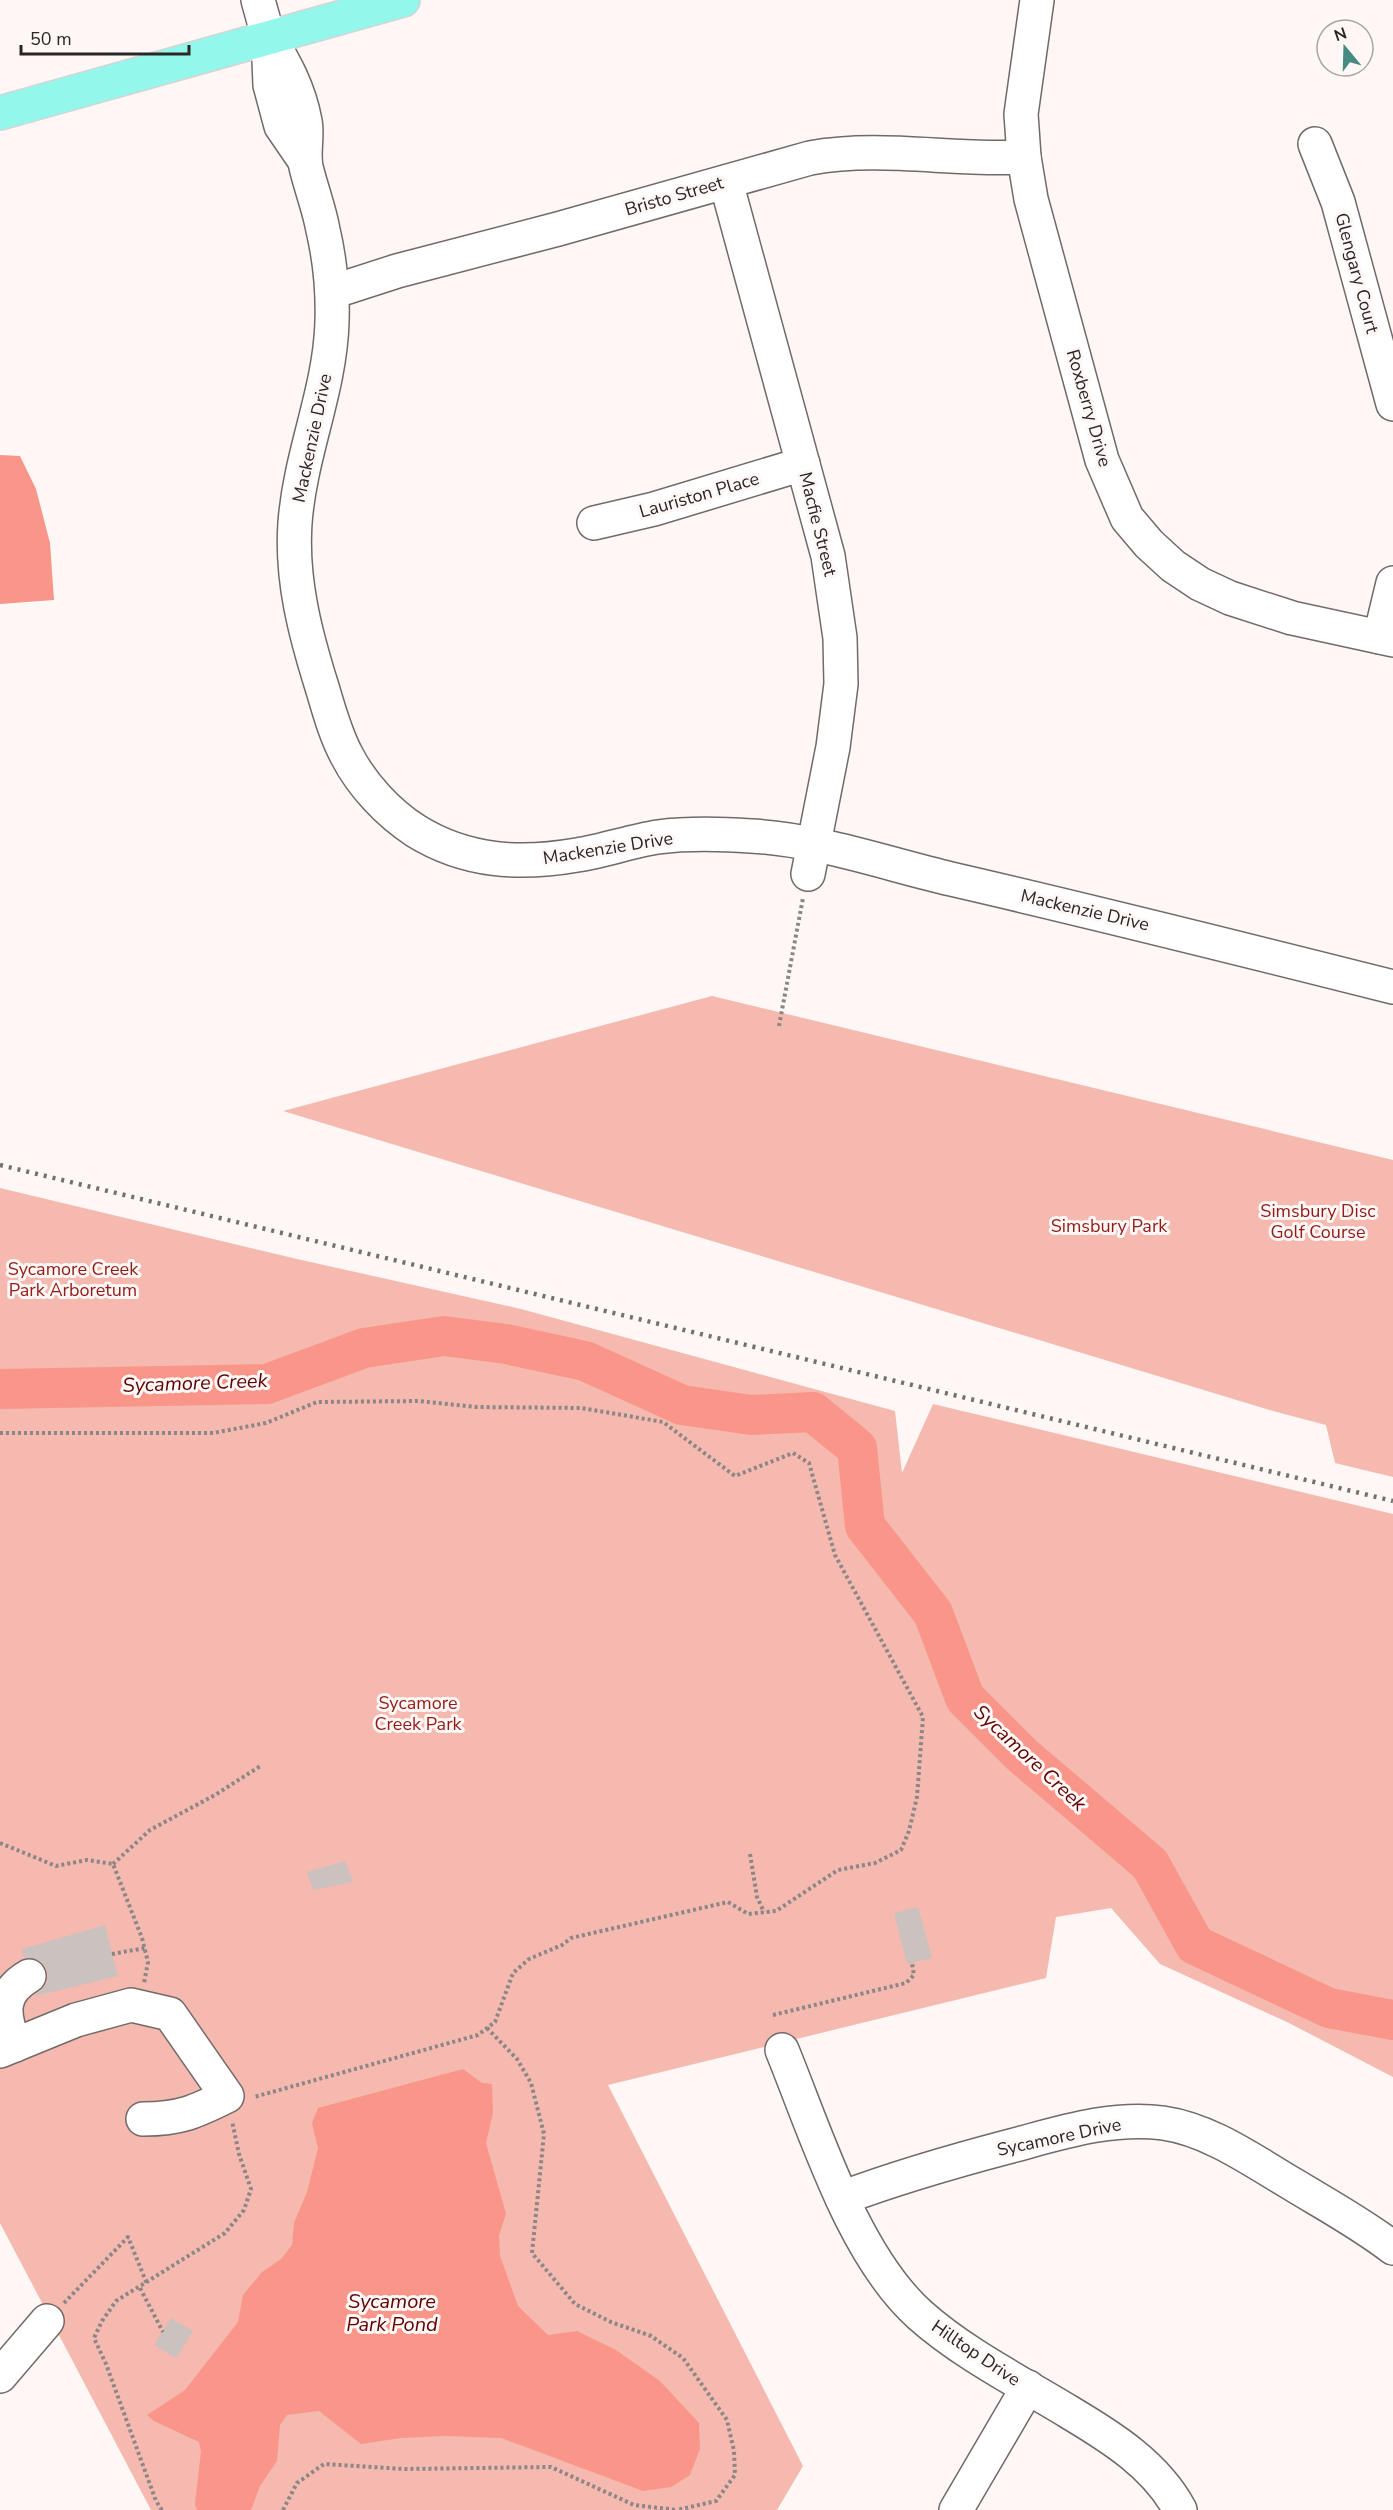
<svg xmlns="http://www.w3.org/2000/svg" width="1393" height="2510" font-family="'Nunito Sans',sans-serif">
<rect width="100%" height="100%" fill="#fef7f6"/>
<!-- green -->
<g fill="#f5b9af">
<polygon points="712,996 1393,1160 1393,1477 1335,1463 1326,1425 1273,1411 283,1111"/>
<polygon points="0,1188 297,1259 521,1309 895,1411 902,1473 933,1404 1393,1514 1393,2077 1287,2022 1160,1964 1111,1908 1056,1917 1046,1978 608,2085 803,2466 777,2510 151,2510 0,2223"/>
</g>
<!-- water -->
<g fill="#fa9689">
<polygon points="0,455 20,456 36,489 50,543 54,600 0,604"/>
<polygon points="463,2069 482,2083 492,2084 493,2113 486,2143 506,2214 499,2235 500,2256 518,2306 548,2335 577,2331 616,2350 660,2381 699,2423 700,2449 690,2475 671,2487 643,2491 501,2438 444,2436 401,2438 361,2444 319,2411 287,2415 280,2425 277,2461 260,2486 251,2510 197,2510 195,2504 201,2451 199,2442 154,2421 147,2415 185,2390 238,2322 243,2295 262,2272 281,2259 292,2245 294,2223 307,2192 318,2148 312,2123 318,2108"/>
</g>
<g fill="none" stroke-linecap="round" stroke-linejoin="round">
<!-- river -->
<polyline stroke="#fa9689" stroke-width="40" points="0,1389 267,1384 364,1348 444,1336 506,1344 585,1361 682,1405 751,1415 813,1412 857,1448 865,1526 933,1613 965,1698 1022,1755 1150,1864 1195,1945 1329,2008 1393,2020"/>
</g>
<!-- building -->
<g fill="#cbc2c0">
<polygon points="345,1861 353,1882 313,1890 307,1872"/>
<polygon points="918,1907 932,1958 907,1964 894,1913"/>
<polygon points="105,1925 118,1976 35,1996 46,1984 48,1974 45,1966 37,1959 24,1958 22,1949"/>
<polygon points="171,2318 193,2331 176,2358 154,2345"/>
</g>
<g fill="none" stroke-linecap="round" stroke-linejoin="round">
<defs>
<g id="minor">
<polyline points="258,0 268,36 270,85 281,126 305,161"/>
<polyline points="1037,0 1021,114 1024,157 1031,199 1102,460 1127,518 1149,544 1173,566 1200,584 1230,598 1292,618 1393,640"/>
<path d="M268,36C285,63 299,89 305,121C308,136 303,152 306,167C311,188 319,208 323,230C330,260 333,291 332,322C330,391 300,454 295,523C291,579 305,633 322,687C329,710 335,734 347,756C362,785 388,813 416,831C466,862 520,865 577,855C604,851 631,841 658,837C689,833 721,834 751,836C816,839 887,864 951,879C1099,913 1246,950 1393,987"/>
<polyline points="1315,144 1338,202 1393,404"/>
<polyline points="726,182 828,556 840,638 841,684 833,747 808,874"/>
<path d="M332,292L397,271L558,229L810,158C881,145 952,161 1024,157"/>
<polyline points="594,523 654,509 803,464"/>
<polyline points="1380,637 1393,583"/>
<path d="M15,2045C2,2014 0,1993 29,1976"/>
<path d="M782,2050C816,2133 853,2255 920,2315C964,2354 1018,2381 1069,2412C1111,2437 1156,2465 1180,2510"/>
<path d="M0,2051L76,2020L131,2005L170,2014L227,2096C195,2112 180,2119 143,2119"/>
<path d="M842,2198C898,2177 954,2161 1011,2146C1060,2133 1112,2116 1163,2123C1211,2130 1253,2161 1294,2185C1327,2205 1362,2224 1393,2248"/>
<polyline points="0,2376 47,2321"/>
<polyline points="956,2510 1028,2387"/>
</g>
<polyline id="major" points="0,113 403,0"/>
</defs>
<!-- minor casing -->
<use href="#minor" stroke="#726a69" stroke-width="36"/>
<!-- major casing -->
<use href="#major" stroke="#d4d4d4" stroke-width="36"/>
<!-- path -->
<g stroke="#8c8686" stroke-width="4" stroke-dasharray="3 3" stroke-linecap="butt">
<polyline points="779,1026 803,898"/>
<polyline points="0,1433 213,1433 266,1423 317,1402 419,1401 476,1407 581,1408 663,1422 735,1476 793,1453 809,1463 835,1555 923,1717 917,1797 909,1831 901,1850 875,1863 838,1870 776,1911 748,1914 728,1902 571,1938 562,1945 529,1959 513,1973 495,2022 478,2035 254,2097"/>
<polyline points="0,1843 56,1866 87,1860 113,1864 142,1938 148,1962 144,1983"/>
<polyline points="750,1854 757,1897 764,1912"/>
<polyline points="113,1864 150,1830 215,1795 262,1765"/>
<polyline points="112,1954 145,1948"/>
<polyline points="773,2015 906,1983 914,1975 912,1963"/>
<polyline points="487,2028 517,2059 531,2083 544,2134 532,2253 575,2304 611,2322 651,2336 683,2358 727,2420 734,2451 735,2475 716,2501 677,2510"/>
<polyline points="140,2288 163,2332"/>
<polyline points="64,2303 128,2237 147,2284"/>
<polyline points="162,2510 156,2501 106,2364 94,2338 102,2321 116,2301 225,2233 244,2210 251,2189 239,2154 232,2121"/>
<polyline points="283,2510 297,2483 324,2464 404,2469 551,2467 634,2505 677,2510"/>
</g>
<!-- minor -->
<use href="#minor" stroke="#fff" stroke-width="33"/>
<!-- major -->
<use href="#major" stroke="#94f7eb" stroke-width="33"/>
<!-- rail -->
<polyline stroke="#757070" stroke-width="4.5" stroke-dasharray="3 6" stroke-linecap="butt" points="0,1165 1393,1501"/>
</g>
<g text-anchor="middle" dominant-baseline="central" stroke-width="6" stroke-linejoin="round" paint-order="stroke">
<!-- street labels -->
<g font-size="18" fill="#2a2626" stroke="#fef7f6">
<text transform="translate(674 196) rotate(-16)">Bristo Street</text>
<text transform="translate(1357 273) rotate(75)">Glengary Court</text>
<text transform="translate(1089 408) rotate(74)">Roxberry Drive</text>
<text transform="translate(312 438) rotate(-78)">Mackenzie Drive</text>
<text transform="translate(699 495) rotate(-16)">Lauriston Place</text>
<text transform="translate(818 524) rotate(76)">Macfie Street</text>
<text transform="translate(608 848) rotate(-9)">Mackenzie Drive</text>
<text transform="translate(1085 910) rotate(13)">Mackenzie Drive</text>
<text transform="translate(1059 2137) rotate(-12)">Sycamore Drive</text>
<text transform="translate(976 2353) rotate(34)">Hilltop Drive</text>
</g>
<!-- park labels -->
<g font-size="18" fill="#901b16" stroke="#fef7f6">
<text x="1318" y="1211">Simsbury Disc<tspan x="1318" dy="21">Golf Course</tspan></text>
<text x="1109" y="1226">Simsbury Park</text>
<text x="73" y="1269">Sycamore Creek<tspan x="73" dy="21">Park Arboretum</tspan></text>
<text x="418" y="1703">Sycamore<tspan x="418" dy="21">Creek Park</tspan></text>
</g>
<!-- water labels -->
<g font-size="20" font-style="italic" fill="#5c0001" stroke="#fef7f6">
<text transform="translate(195 1383) rotate(-2)">Sycamore Creek</text>
<text transform="translate(1030 1758) rotate(43)">Sycamore Creek</text>
<text x="392" y="2301">Sycamore<tspan x="392" dy="23">Park Pond</tspan></text>
</g>
</g>
<!-- north arrow -->
<g transform="translate(1345 48) rotate(341)"><circle r="28" fill="#fef7f6" stroke="#a9a3a3" stroke-width="1.5"/>
<path d="M0-4.5L10 22L0 15L-10 22Z" fill="#468b82"/>
<text y="-9" font-size="16" font-weight="bold" text-anchor="middle" fill="#2a2626">N</text>
</g>
<!-- scale -->
<path d="M21 45v9h168v-9" fill="none" stroke="#2a2626" stroke-width="3"/>
<text x="30" y="45" font-size="18" fill="#2a2626" stroke="#fef7f6" stroke-width="4.5" paint-order="stroke">50 m</text>
</svg>
